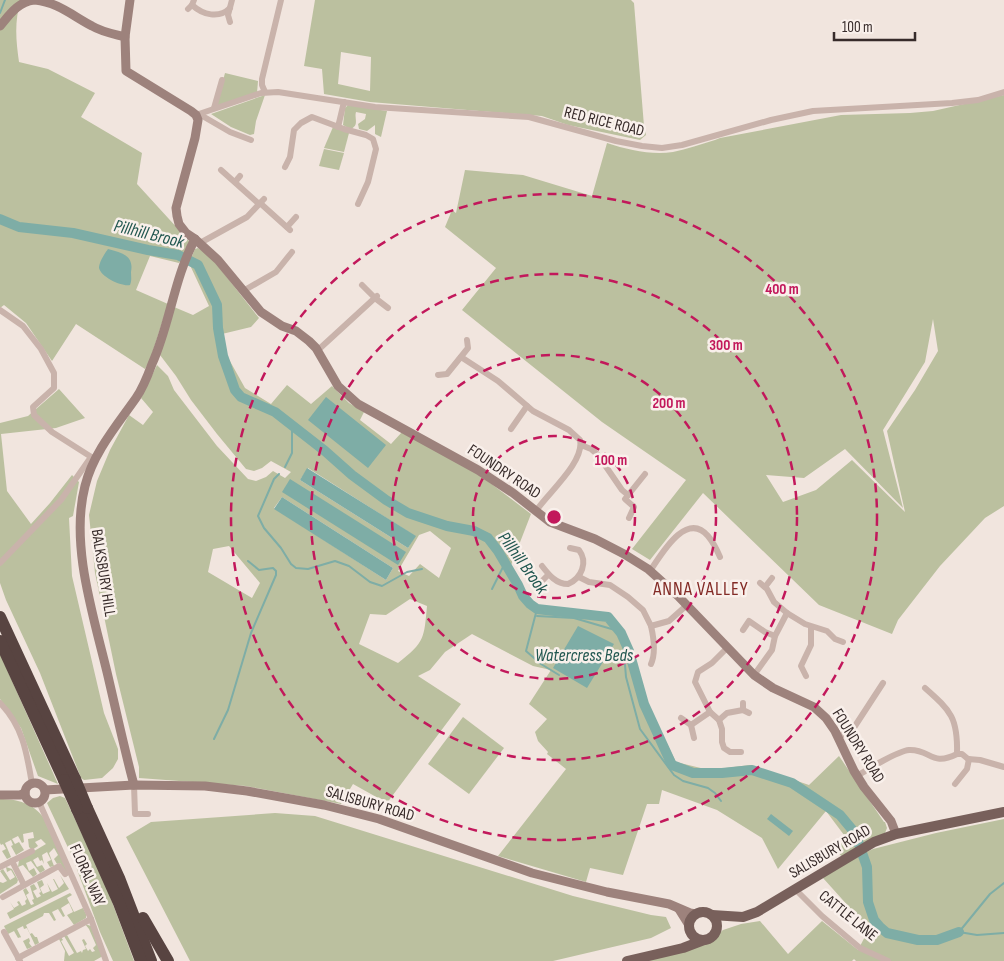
<svg xmlns="http://www.w3.org/2000/svg" width="1004" height="961" font-family="'Sofia Sans Condensed',sans-serif">
<rect width="100%" height="100%" fill="#f1e5de"/>
<!-- green -->
<g fill="#bbc09f" fill-rule="evenodd">
<path d="M0,0H21C14,21 16,41 19,62L48,69L95,93L81,117L142,153L137,184L190,242L179,263L150,256L136,290L168,304L150,360L145,369L76,324L52,361L26,323L4,305L0,308Z"/>
<path d="M315,0H631L634,3L644,126L646,135L640,140L568,125L542,116L370,102L324,94L322,69L304,66ZM341,52L371,57L370,91L338,84Z"/>
<polygon points="225,73 258,81 257,93 216,106"/>
<polygon points="265,95 256,121 254,134 250,135 231,127 211,114"/>
<path d="M1004,95V506L985,518L940,566L898,620L892,634L819,605L703,493L650,560L632,549L686,480L602,422L462,310L496,268L445,227L452,210L456,213L465,170L523,175L592,196L607,143C628,150 651,155 673,152C687,149 701,144 715,140L720,138L841,115L910,113L933,111ZM933,319L938,351L915,390L887,431L905,512L852,460L816,490L783,502L766,475L804,478L845,449L903,508L883,430L925,362Z"/>
<path d="M348,105L387,111L381,137L375,134V125L367,131L359,129L358,124L365,119L366,114L356,112C354,118 360,126 350,129L343,125L345,108Z"/>
<polygon points="333,127 349,133 344,152 324,148"/>
<polygon points="324,149 344,153 339,170 319,166"/>
<path d="M198,248L211,257L259,318L251,327L222,334L226,354L245,388L271,404L287,385L311,404L332,386L349,403L364,412L360,420L391,444L402,432L481,476L531,514L510,568L536,606L608,616L621,633L646,702L676,762L709,770L750,765L809,785L839,756L884,822H885L887,828L885,833L842,857L833,846L844,835L826,811L778,869L762,838L717,810L662,790L659,804H647L623,875L590,868L586,882L498,856L566,769L547,754L548,752L538,741L535,732L547,719L529,704L551,670L533,666L472,634L445,652L430,670L418,676L461,704L387,803L353,784L341,804L246,786L139,778V767L116,674L95,573L89,515L97,481L110,450L129,415L143,425L153,412L141,398L157,365L168,376L174,390L217,446L248,479L256,481L266,477L273,471L285,478L291,472L271,461L262,468L254,471L246,469L217,434L191,400L176,376L160,355L174,307L193,315L209,306L189,263L195,249ZM308,468L415,536L408,548L300,480ZM282,497L393,568L386,580L274,508ZM430,531L451,548L439,578L420,564L409,576L398,571L419,535ZM229,546L260,583L252,598L208,572L213,549ZM410,599L427,606C424,638 425,642 398,663L359,644L370,614L386,615Z"/>
<polygon points="59,389 85,418 56,428 1,434 7,491 31,524 50,503 72,475 79,482 73,516 69,518 72,576 104,713 118,749 118,759 113,768 102,778 84,780 81,778 40,673 6,600 0,583 0,423 28,416"/>
<polygon points="0,654 58,784 38,776 21,728 0,699"/>
<polygon points="463,717 504,748 469,794 428,764"/>
<polygon points="60,796 65,798 105,883 134,961 113,961 100,932 72,856 47,803 53,798"/>
<path d="M0,799C16,799 33,803 43,817L69,875L65,877L64,876L67,874L60,863L57,864L54,859L58,855L54,848L49,853L54,866L50,867L47,862L51,860L47,852L42,855L44,864L42,860L40,861L38,857L33,860L37,867L42,865L45,870L40,873L31,861L26,863L29,871L34,868L37,874L33,877L23,865L18,867L19,860L46,844L41,839L35,842L38,846L32,850L29,847L28,839L34,838L33,832L23,834L24,842L22,843L18,836L12,839L15,844L19,842L24,850L16,855L11,846L13,845L11,840L5,843L11,857L7,859L2,851L6,849L3,844L1,845L0,843Z"/>
<polygon points="275,813 315,816 573,896 651,915 666,917 671,928 651,938 553,961 190,961 126,837 151,822"/>
<polygon points="1004,819 1004,961 856,961 854,959 852,961 642,961 686,951 708,943 723,930 741,924 760,921 788,954 822,921 858,950 869,929 823,878 847,861 873,849 936,833"/>
<polygon points="6,867 12,869 18,880 17,883 0,894 0,882 3,883 7,881 0,871 3,869 10,880 15,877 11,870 7,872"/>
<polygon points="60,875 69,889 10,919 7,913 14,909 10,902 14,908 19,905 17,902 19,901 22,906 26,904 25,901 27,899 23,890 26,888 29,893 26,895 31,905 34,904 32,900 34,899 30,886 34,884 37,889 33,891 37,898 41,896 39,893 41,892 37,882 42,880 44,885 40,888 43,894 50,891 47,883 52,892 58,889 53,879 54,879 59,888 64,883"/>
<polygon points="70,893 72,895 67,898 74,912 83,908 86,914 86,918 74,925 67,915 73,912 69,903 61,908 65,916 63,917 58,909 52,912 56,920 54,921 49,913 44,913 43,916 26,925 30,934 32,933 35,937 37,937 39,943 35,945 27,928 24,929 23,926 17,929 23,941 29,938 30,941 29,943 32,947 27,949 21,937 18,938 14,931 8,934 4,926"/>
<polygon points="85,924 91,926 96,939 95,940 97,940 103,956 94,961 64,961 65,951 59,939 61,937 63,940 61,941 69,956 74,953 64,936 67,935 77,953 81,951 82,953 83,950 86,949 82,940 84,939 87,944 85,946 88,951 90,949 92,952 95,951 93,948 96,945 89,929"/>
</g>
<!-- water -->
<g fill="#7eada6">
<path d="M108,249C123,253 134,256 131,272C131,277 132,280 130,285C122,287 101,277 99,268C99,262 105,253 108,249Z"/>
<polygon points="326,397 386,445 368,468 308,420"/>
<polygon points="307,468 416,536 408,548 300,480"/>
<polygon points="290,479 406,552 398,565 282,492"/>
<polygon points="282,497 393,568 386,580 274,509"/>
<polygon points="578,626 614,644 587,688 553,668"/>
<polygon points="771,814 793,831 789,836 767,819"/>
</g>
<g fill="none" stroke-linecap="round" stroke-linejoin="round">
<!-- stream -->
<g stroke="#7eada6" stroke-width="2">
<polyline points="0,13 5,0"/>
<polyline points="285,467 292,453 292,425"/>
<polyline points="279,474 274,479 258,516 264,528 281,548 291,564 296,568 308,569 335,561 349,566 370,582 382,586 407,572 422,569"/>
<polyline points="492,589 505,563"/>
<polyline points="537,609 526,651 541,664 559,675"/>
<polyline points="537,616 574,618 615,630 623,640 626,677 640,729 674,775 683,781 708,788 715,793 721,801"/>
<polyline points="214,739 228,710 251,633 276,575 276,571 273,568 259,570 248,561"/>
<polyline points="959,932 990,894 1004,883"/>
<polyline points="959,932 977,935 1004,933"/>
</g>
<!-- river -->
<polyline stroke="#7eada6" stroke-width="10" points="0,219 19,227 73,233 148,250 178,255 198,265 217,305 218,328 223,356 235,390 241,397 275,412 325,451 352,475 386,500 408,513 447,526 474,531 488,538 498,551 518,585 523,596 530,604 537,609 608,617 621,633 629,651 644,704 672,765 693,773 722,773 752,770 792,783 840,815 855,833 867,867 868,902 874,920 880,927 887,933 918,940 937,940 959,932"/>
<!-- street -->
<g stroke="#c9b3ab" stroke-width="6">
<path d="M192,5C203,15 219,19 230,8"/>
<polyline points="188,9 192,5 194,0"/>
<polyline points="230,22 228,15 232,0"/>
<polyline points="265,92 262,85 262,79 281,0"/>
<polyline points="214,108 222,80"/>
<polyline points="199,114 230,132 251,140"/>
<polyline points="196,115 261,93 278,92 375,107 529,117 616,141 642,146 662,148 682,145 771,120 813,111 952,103 978,100 1004,92"/>
<polyline points="338,127 344,102"/>
<polyline points="285,167 290,157 294,130 301,123 312,117 344,129 366,135 373,139 376,149 368,182 358,204"/>
<polyline points="221,170 259,204"/>
<polyline points="235,182 240,176"/>
<polyline points="260,203 290,230"/>
<polyline points="287,227 296,217"/>
<polyline points="200,243 247,217 264,199"/>
<polyline points="362,285 375,298 388,308"/>
<polyline points="243,291 276,272 292,252"/>
<polyline points="0,310 23,326 41,349 54,373 54,388 33,407 34,415 52,432 96,460"/>
<polyline points="317,351 377,296"/>
<path d="M461,357L498,381L533,411L569,430L580,440C585,462 547,494 536,511"/>
<polyline points="438,375 447,374 468,348 467,340"/>
<polyline points="511,429 527,406"/>
<polyline points="581,445 591,449 598,455 622,490 628,495"/>
<polyline points="629,518 634,507 625,499 645,474"/>
<polyline points="0,563 61,500 91,457"/>
<path d="M542,566C549,575 556,584 568,584C582,578 588,562 579,550L570,548"/>
<path d="M650,571C661,555 686,510 708,536C713,542 717,550 720,557"/>
<polyline points="579,577 589,582 610,585 628,597 643,610 651,626 669,621 687,605"/>
<polyline points="542,581 548,575"/>
<polyline points="760,583 767,589 774,602 787,613 805,624 827,631 835,639 843,642"/>
<polyline points="765,587 772,578"/>
<polyline points="743,630 749,621 765,632 775,636"/>
<polyline points="727,648 712,663 698,672 695,682 710,712 719,720 722,729 722,742 724,748 730,752 741,752"/>
<path d="M651,664C656,653 654,639 651,626"/>
<polyline points="754,675 772,650 775,636 787,613"/>
<polyline points="806,676 801,666 811,645 811,627"/>
<path d="M925,688C951,711 958,718 957,754"/>
<path d="M0,703C23,726 27,754 32,784"/>
<polyline points="743,703 743,710 749,713"/>
<polyline points="681,718 691,725 694,738"/>
<polyline points="719,720 727,713 743,710"/>
<polyline points="691,725 710,712"/>
<polyline points="838,738 855,726 883,683"/>
<polyline points="957,754 962,754 968,759 980,760 1004,767"/>
<path d="M857,776C868,769 898,751 909,750C931,749 931,767 957,754"/>
<polyline points="955,784 967,769 969,759"/>
<polyline points="134,785 135,814 148,814"/>
<polyline points="39,802 91,919 106,961"/>
<polyline points="12,861 32,851"/>
<polyline points="0,867 12,861 24,885"/>
<polyline points="795,889 822,916 860,948 888,961"/>
<polyline points="3,897 59,866 65,874"/>
<polyline points="4,932 20,961"/>
<polyline points="18,958 91,919"/>
</g>
<!-- secondary -->
<g stroke="#9d827c" stroke-width="9">
<path d="M35,0C57,2 73,16 92,26C102,32 114,34 125,37"/>
<polyline points="130,0 125,37 126,71 191,111 196,115 198,120 195,138 176,208 177,216 179,224 186,233 195,239 218,260 261,312 282,326 296,331 309,341 316,348 338,386 358,404 478,470 513,493 550,522 595,539 624,554 648,569 678,596 754,675 773,688 814,707 826,718 835,731 854,771 864,787 891,821 896,834"/>
<path d="M0,26C10,14 18,2 34,0"/>
<circle cx="35" cy="793" r="10"/>
<path d="M134,785C124,748 116,710 107,672C93,614 70,544 85,486C93,453 117,425 136,398C143,388 148,375 152,364C170,324 174,278 195,239"/>
<polyline points="45,790 134,785 205,786 247,791 324,805 379,819 532,873 607,892 669,904 690,913 696,914"/>
<polyline points="0,795 20,795 25,793"/>
<polyline points="679,909 689,925"/>
</g>
<!-- primary -->
<g stroke="#78605b" stroke-width="10">
<circle cx="703" cy="926" r="14"/>
<polyline points="712,915 743,917 757,912 874,842 896,834 1004,812"/>
<polyline points="627,961 683,948 704,940"/>
</g>
<!-- highway -->
<g stroke="#584441" stroke-width="12">
<polyline points="0,617 75,779"/>
<polyline points="0,641 64,780"/>
<polyline points="87,808 119,878 151,961"/>
<polyline points="77,809 119,903 141,961"/>
<polyline points="143,918 168,961"/>
</g>
<!-- highway-bridge -->
<g stroke="#584441" stroke-width="12">
<polyline points="75,779 87,808"/>
<polyline points="64,780 77,809"/>
</g>
</g>
<!-- distance rings -->
<g fill="none" stroke="#c2185b" stroke-width="2.5" stroke-dasharray="9 6">
<circle cx="554" cy="517" r="81"/>
<circle cx="554" cy="517" r="162"/>
<circle cx="554" cy="517" r="243"/>
<circle cx="554" cy="517" r="323"/>
</g>
<g text-anchor="middle" dominant-baseline="central" stroke-width="5" stroke-linejoin="round" paint-order="stroke">
<!-- street labels -->
<g font-size="16" fill="#372b2a" stroke="#f9f0eb">
<text transform="translate(604 122) rotate(14)">RED RICE ROAD</text>
<text transform="translate(504 472) rotate(34)">FOUNDRY ROAD</text>
<text transform="translate(103 573) rotate(81)">BALKSBURY HILL</text>
<text transform="translate(858 746) rotate(58)">FOUNDRY ROAD</text>
<text transform="translate(370 804) rotate(16)">SALISBURY ROAD</text>
<text transform="translate(830 852) rotate(-30)">SALISBURY ROAD</text>
<text transform="translate(87 875) rotate(66)">FLORAL WAY</text>
<text transform="translate(848 916) rotate(39)">CATTLE LANE</text>
</g>
<!-- water labels -->
<g font-size="18" font-style="italic" fill="#215750" stroke="#f9f0eb">
<text transform="translate(149 234) rotate(14)">Pillhill Brook</text>
<text transform="translate(523 563) rotate(54)">Pillhill Brook</text>
<text x="584" y="655">Watercress Beds</text>
</g>
<!-- quarter labels -->
<g font-size="19" letter-spacing="1" fill="#832b26" stroke="#f9f0eb">
<text x="701" y="589">ANNA VALLEY</text>
</g>
</g>
<circle cx="554" cy="517" r="8" fill="#c2185b" stroke="#f9f0eb" stroke-width="2.5"/>
<g font-size="15" text-anchor="middle" font-weight="bold" fill="#c2185b" stroke="#f9f0eb" stroke-width="5" stroke-linejoin="round" paint-order="stroke">
<text x="782" y="294">400 m</text>
<text x="726" y="350">300 m</text>
<text x="669" y="408">200 m</text>
<text x="611" y="465">100 m</text>
</g>
<!-- scale -->
<path d="M834 32v8h81v-8" fill="none" stroke="#372b2a" stroke-width="2.5"/>
<text x="842" y="32" font-size="15" fill="#372b2a" stroke="#f9f0eb" stroke-width="4" paint-order="stroke">100 m</text>
</svg>
